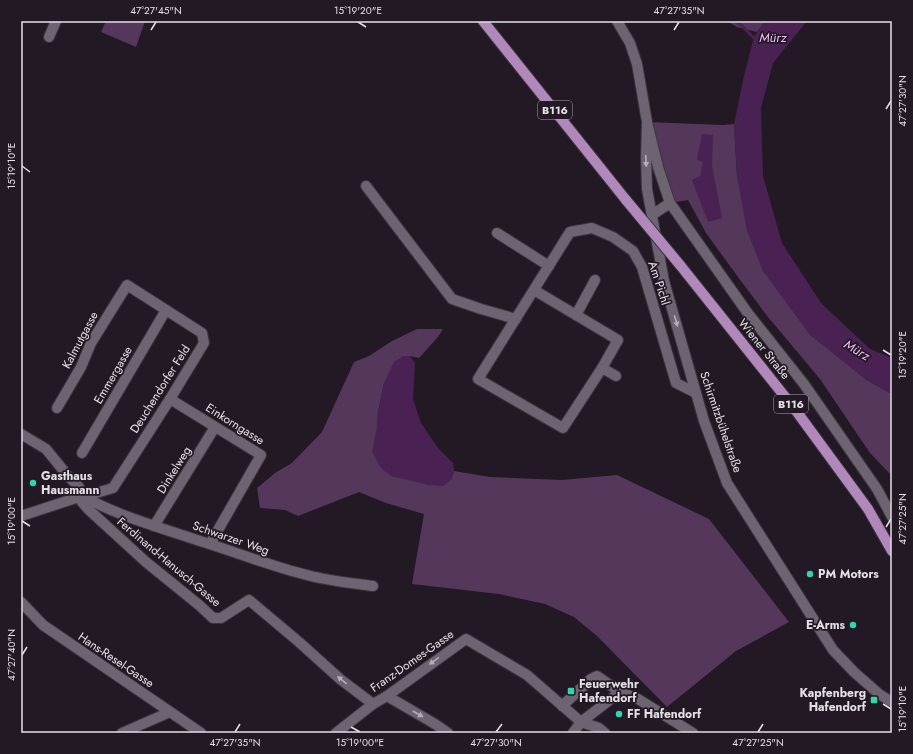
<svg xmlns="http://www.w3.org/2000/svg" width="913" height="754" font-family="Jost,sans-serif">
<rect width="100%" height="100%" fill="#221924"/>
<!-- green -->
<g fill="#55375c">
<polygon points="106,21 145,21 136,47 101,32"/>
<polygon points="727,21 765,21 757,32 737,27"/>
<polygon points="647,122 723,125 734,124 737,176 865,379 892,394 892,476 870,453 820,379 768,317 738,277 706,233 688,200 670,203"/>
<polygon points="417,329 443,329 438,337 419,358 410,356 403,356 384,383 378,412 377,427 451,480 454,471 490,477 562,480 617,475 709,519 789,622 736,651 667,707 597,636 574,617 545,604 499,594 412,584 424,514 386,503 359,492 298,516 285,510 260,508 257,488 275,473 292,463 322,432 354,362 369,356 392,341"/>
</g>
<!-- water -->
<g fill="#492253">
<polygon points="765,21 807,21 773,63 761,108 763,176 782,243 821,303 870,349 892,358 892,394 865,379 810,335 763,271 747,231 737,176 734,124 744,76 754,37"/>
<polygon points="702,134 713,135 712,166 722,218 708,222 692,180 700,176 703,162 697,160"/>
<polygon points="403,356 410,356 415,363 413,399 421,423 438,448 453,463 454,471 451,480 443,486 428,485 391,476 381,468 372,452 377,427 378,412 384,383 394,362"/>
</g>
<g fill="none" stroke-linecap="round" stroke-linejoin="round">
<!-- stream -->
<polyline stroke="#492253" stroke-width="3" points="735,21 739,23 756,40"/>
<defs>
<g id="street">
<polyline points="49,37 56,21"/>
<polyline points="366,186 452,299 481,309 516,319"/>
<polyline points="497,233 549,266"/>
<polyline points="534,290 618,340 602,368 563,428 478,379 570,232 592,228 613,237 633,251 642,267 676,383 696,393"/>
<polyline points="576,315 595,280"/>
<polyline points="602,368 616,376"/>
<polyline points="170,399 261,455 210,544"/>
<polyline points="57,408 81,367 91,343 127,285 202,333 204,343 170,399 113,488 86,496"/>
<polyline points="21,434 46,449 68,476 79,487 80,492"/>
<polyline points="82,453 166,310"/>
<path d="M86,498C121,517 162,528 200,541C236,552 270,566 307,575C329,581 351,583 373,586"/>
<polyline points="82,502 88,509 146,562 199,605 213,618 221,618 249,600 299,642 340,679 373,704"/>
<polyline points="21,516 76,498"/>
<polyline points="154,526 215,427"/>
<polyline points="21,602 43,625 201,733"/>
<polyline points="387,696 435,724 448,733"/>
<polyline points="562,706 591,679 597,676 620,692 638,699 693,733"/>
<polyline points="122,733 170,712"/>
<polyline points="336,733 373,704 387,696 466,639 527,675 581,722 599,728 605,733"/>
<polyline points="573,733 581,722 620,692"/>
</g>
<g id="secondary">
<polyline points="617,21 630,43 637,64 647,122 658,167 670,203 747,312 804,384 877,489 892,517"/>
<polyline points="647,122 646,158 647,189 664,281 704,421 727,483 833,650 854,672 879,694 892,702"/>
<polyline points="652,215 670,203"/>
</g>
<g id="primary">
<polyline points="483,21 626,200"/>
<polyline points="680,265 794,408 868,509 892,551"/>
</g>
</defs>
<!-- street casing -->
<use href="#street" stroke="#3b353d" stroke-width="12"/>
<!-- secondary casing -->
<use href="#secondary" stroke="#3b353d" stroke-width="12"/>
<!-- primary casing -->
<use href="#primary" stroke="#3b353d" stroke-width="12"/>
<!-- street -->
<use href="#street" stroke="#6e6371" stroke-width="10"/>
<!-- secondary -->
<use href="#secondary" stroke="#6e6371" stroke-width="10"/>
<!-- primary -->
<use href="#primary" stroke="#b188bb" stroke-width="10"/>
<defs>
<polyline id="primary-bridge" points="626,200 680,265"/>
</defs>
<!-- primary-bridge casing -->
<use href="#primary-bridge" stroke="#3b353d" stroke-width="12" stroke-linecap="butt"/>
<!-- primary-bridge -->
<use href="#primary-bridge" stroke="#b188bb" stroke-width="10"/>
</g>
<!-- one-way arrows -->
<defs><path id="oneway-solid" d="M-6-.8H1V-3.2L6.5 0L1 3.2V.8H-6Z"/></defs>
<g fill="#b5adb7">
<use href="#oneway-solid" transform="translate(646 161) rotate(88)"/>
<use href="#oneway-solid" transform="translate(676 321) rotate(74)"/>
<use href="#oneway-solid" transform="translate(434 661) rotate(144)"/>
<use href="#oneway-solid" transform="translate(342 680) rotate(-141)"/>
<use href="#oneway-solid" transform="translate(418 714) rotate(30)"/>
</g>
<!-- ticks -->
<path fill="none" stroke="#e5dfe6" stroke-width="1.5" d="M358,22L366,27M151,30L156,22M674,30L679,22M886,109L891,101M22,166L30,172M883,350L891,355M22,521L30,526M886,527L891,519M22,655L27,647M883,704L891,709M351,727L360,732M235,732L240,724M496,732L502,724M758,732L763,724"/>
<!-- markers -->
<g fill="#32d4a9" stroke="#221924" stroke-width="1.5">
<circle cx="33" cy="483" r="4"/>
<circle cx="810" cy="574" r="4"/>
<circle cx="853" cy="625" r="4"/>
<rect x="567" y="687" width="8" height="8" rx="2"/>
<rect x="870" y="696" width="8" height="8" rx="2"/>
<circle cx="619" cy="714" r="4"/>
</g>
<g text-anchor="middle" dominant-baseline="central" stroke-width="3.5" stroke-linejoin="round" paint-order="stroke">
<!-- shield labels -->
<g fill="#221924" stroke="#aaa4ac" stroke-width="1">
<rect x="538" y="101" width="34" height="18" rx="3"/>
<rect x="774" y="395" width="34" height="18" rx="3"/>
</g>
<g font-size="11" font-weight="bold" fill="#e5dfe6">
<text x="555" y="110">B116</text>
<text x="791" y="404">B116</text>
</g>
<!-- street labels -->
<g font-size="12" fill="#e5dfe6" stroke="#221924">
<text transform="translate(659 283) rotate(72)">Am Pichl</text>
<text transform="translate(80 340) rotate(-62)">Kalmutgasse</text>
<text transform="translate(764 349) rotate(51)">Wiener Straße</text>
<text transform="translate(113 375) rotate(-60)">Emmergasse</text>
<text transform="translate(160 389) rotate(-58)">Deuchendorfer Feld</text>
<text transform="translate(721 422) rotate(71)">Schirmitzbühelstraße</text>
<text transform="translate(235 424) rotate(32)">Einkorngasse</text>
<text transform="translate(174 470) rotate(-58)">Dinkelweg</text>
<text transform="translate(231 538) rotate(19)">Schwarzer Weg</text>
<text transform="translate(169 562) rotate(40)">Ferdinand-Hanusch-Gasse</text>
<text transform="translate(116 660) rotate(34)">Hans-Resel-Gasse</text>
<text transform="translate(412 661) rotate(-35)">Franz-Domes-Gasse</text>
</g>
<!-- poi labels -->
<g font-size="12" font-weight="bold" fill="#e5dfe6" stroke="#221924" text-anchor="start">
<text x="41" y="476">Gasthaus<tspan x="41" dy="14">Hausmann</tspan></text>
<text x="818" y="574">PM Motors</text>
<text x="845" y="625" text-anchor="end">E-Arms</text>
<text x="579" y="684">Feuerwehr<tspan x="579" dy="14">Hafendorf</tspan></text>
<text x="866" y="693" text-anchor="end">Kapfenberg<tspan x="866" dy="14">Hafendorf</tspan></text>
<text x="627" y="714">FF Hafendorf</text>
</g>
<!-- water labels -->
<g font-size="13" font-style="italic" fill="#efbdfb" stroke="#221924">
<text x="773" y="37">Mürz</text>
<text transform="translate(857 350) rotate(31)">Mürz</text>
</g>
</g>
<!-- border -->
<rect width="913" height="754" fill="none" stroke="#221924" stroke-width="44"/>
<rect x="22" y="22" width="869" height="710" fill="none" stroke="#e5dfe6" stroke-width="1.5"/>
<g font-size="10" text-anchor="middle" fill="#e5dfe6">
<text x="156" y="14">47°27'45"N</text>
<text x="358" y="14">15°19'20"E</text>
<text x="679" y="14">47°27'35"N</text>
<text transform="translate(902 101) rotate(-90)" y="4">47°27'30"N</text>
<text transform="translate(11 166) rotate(-90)" y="4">15°19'10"E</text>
<text transform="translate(902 355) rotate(-90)" y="4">15°19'20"E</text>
<text transform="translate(902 519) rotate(-90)" y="4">47°27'25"N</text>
<text transform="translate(11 521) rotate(-90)" y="4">15°19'00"E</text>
<text transform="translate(11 655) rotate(-90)" y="4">47°27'40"N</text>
<text transform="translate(902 709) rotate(-90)" y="4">15°19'10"E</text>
<text x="235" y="746">47°27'35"N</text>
<text x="360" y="746">15°19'00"E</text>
<text x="496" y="746">47°27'30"N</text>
<text x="758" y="746">47°27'25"N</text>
</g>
</svg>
